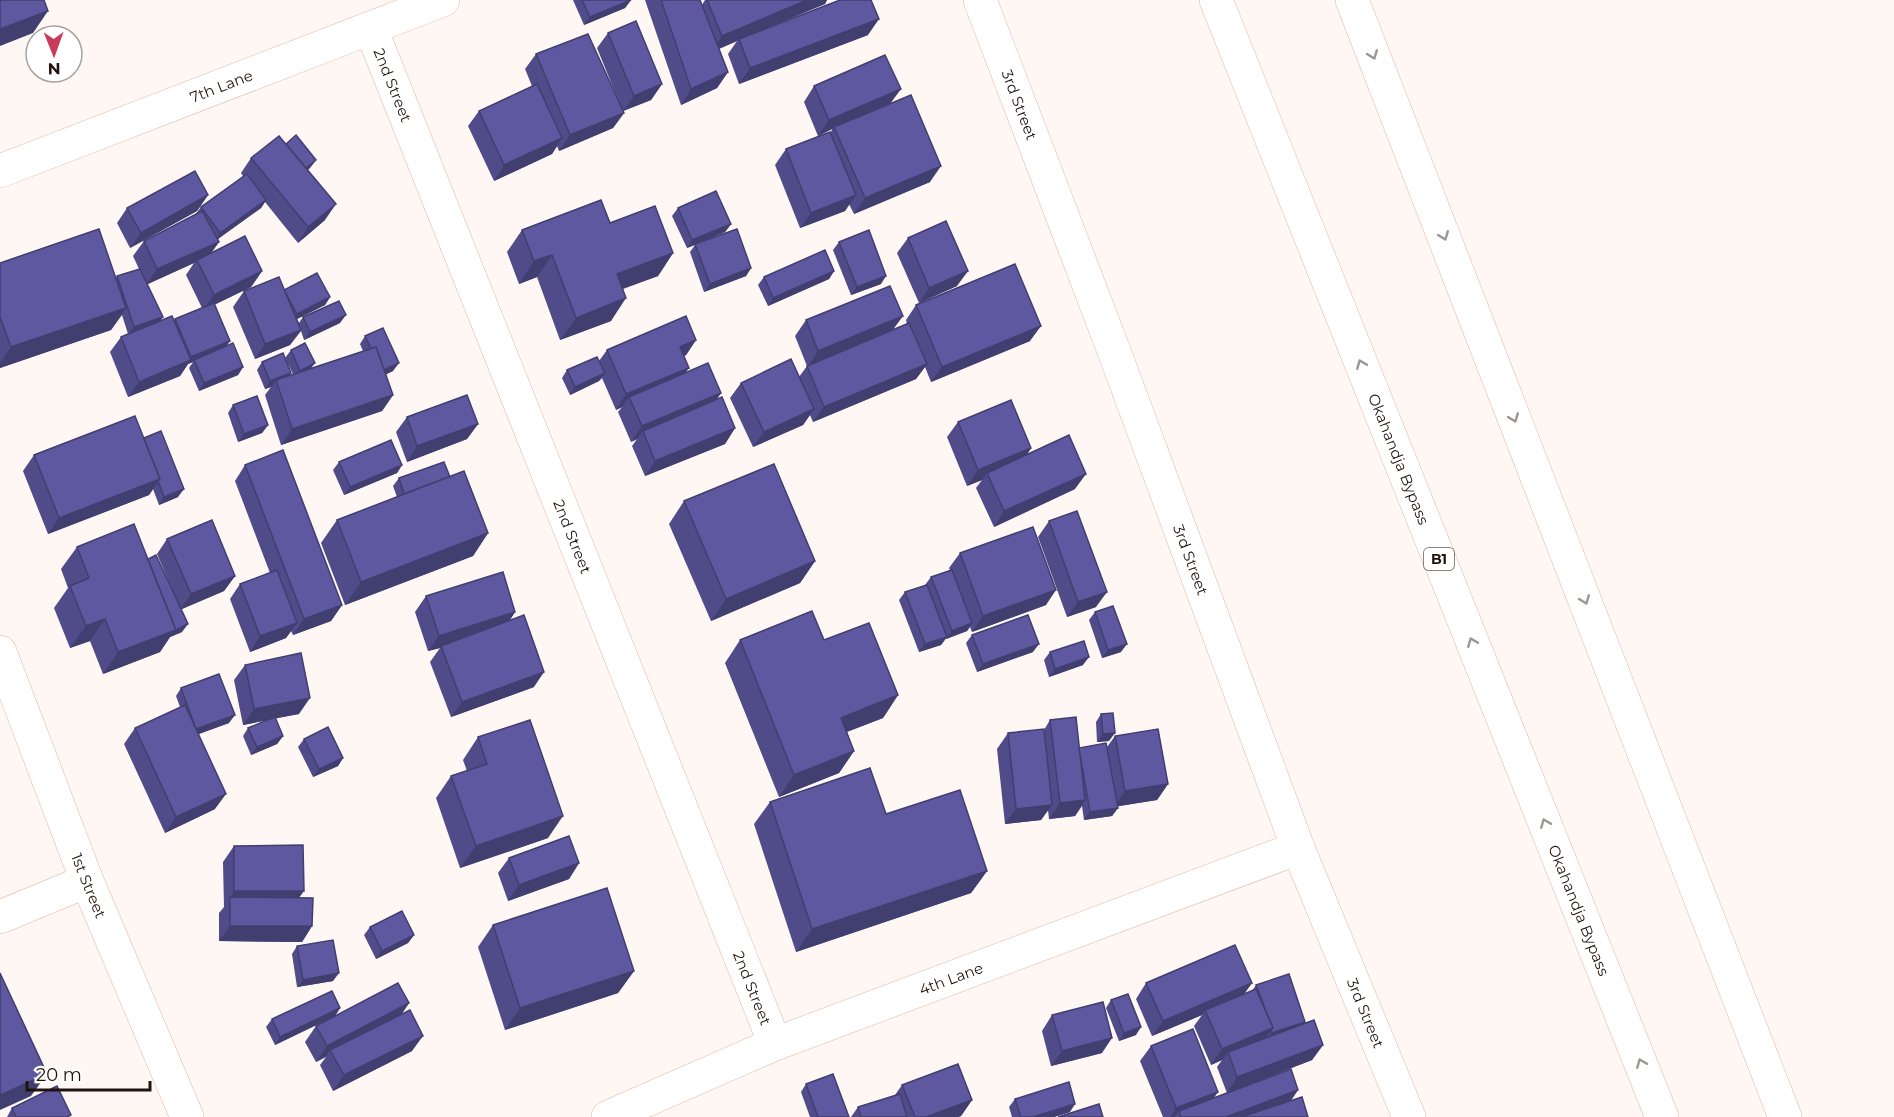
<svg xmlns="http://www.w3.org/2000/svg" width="1894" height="1117" font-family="Montserrat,sans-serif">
<rect width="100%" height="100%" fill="#fff7f4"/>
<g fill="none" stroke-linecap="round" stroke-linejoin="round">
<defs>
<g id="minor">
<path id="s1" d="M980,0L1117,359L1298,848L1409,1117"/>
<path id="s2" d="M371,29L775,1044"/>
<path id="s3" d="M0,171L443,0"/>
<path id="s4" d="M0,652L87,881L187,1117"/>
<polyline points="0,917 87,881"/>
<path id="s5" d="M608,1117L775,1044L1298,848"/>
</g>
<g id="highway">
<path id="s6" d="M1216,0L1662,1117"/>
<polyline points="1352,0 1785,1117"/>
</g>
</defs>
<!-- minor casing -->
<use href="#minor" stroke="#dcb9a7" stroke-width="34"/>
<!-- highway casing -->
<use href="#highway" stroke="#dcb9a7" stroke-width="34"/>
<!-- minor -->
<use href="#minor" stroke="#fff" stroke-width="33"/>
<!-- highway -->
<use href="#highway" stroke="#fff" stroke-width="33"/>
</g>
<!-- wall -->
<g fill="#504c8a" fill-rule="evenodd">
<polygon points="573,0 631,0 625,8 584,25"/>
<polygon points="645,0 700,0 702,5 705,0 827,0 825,4 771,26 868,35 739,84 728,54 737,41 719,49 728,72 717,88 681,105"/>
<polygon points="608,33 662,84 651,100 623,111 624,113 613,128 559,151 557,146 552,154 494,181 468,126 479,111 532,86 525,69 536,54 621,107 597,48"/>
<polygon points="814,86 891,103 930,182 854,214 849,204 845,211 800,228 775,165 786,149 831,132 832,129 818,136 804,102"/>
<path d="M286,144L316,160L308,170L325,220L298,243L265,202L261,208L218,239L219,242L212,252L262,271L251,287L214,305L230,341L226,346L243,367L238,375L199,391L189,368L193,362L188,364L180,376L128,397L110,352L121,337L128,334L122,315L111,330L0,368V263L116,278L117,276L139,269L133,256L144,241L195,215L201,207L243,176L241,173L251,158ZM194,263L186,275L202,308L175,319L174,320H161L147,284Z"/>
<polygon points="208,195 197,211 130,248 117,223 127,208"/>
<polygon points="678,208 731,224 725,232 702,241 751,268 746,276 704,292 690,252 695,245 687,248 672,216"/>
<polygon points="610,223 673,253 658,276 623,289 611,321 560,340 537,277 519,284 507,252 522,230"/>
<polygon points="908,238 957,286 919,303 897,253"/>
<polygon points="839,242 881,284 851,295 833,250"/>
<polygon points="834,271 829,279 768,306 758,285 764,277"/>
<polygon points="285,290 330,297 325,305 297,319 299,323 303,317 340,323 304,340 301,331 290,345 255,359 233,307 244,291"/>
<polygon points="916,305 1030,341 931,382 925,367 916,379 813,422 810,415 803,425 753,447 730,398 741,383 799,377 807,366 795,336 806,320 894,329 907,324 906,320"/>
<path d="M365,336L393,371L385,375L393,395L382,411L281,445L265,395L271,387L265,389L257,370L262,362L285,358L291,350L312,368L363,351L360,344ZM286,360L293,374L289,375L291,373Z"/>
<polygon points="696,340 686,355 684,356 685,373 721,393 716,400 735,428 725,444 645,476 632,446 637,439 631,442 618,412 622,407 616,410 602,378 599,381 570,395 562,378 567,370 599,361 607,350"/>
<polygon points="233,405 268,425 262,433 238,442 228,413"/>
<polygon points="407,417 478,424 467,439 407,462 396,432"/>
<polygon points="958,422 1031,448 1027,455 1075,489 994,527 976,488 982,480 967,486 947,437"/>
<polygon points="144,438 178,497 159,505 153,489 149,495 48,534 23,471 34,455"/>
<polygon points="339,462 402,465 397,473 344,495 333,470"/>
<polygon points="245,465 342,605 331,621 293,635 291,631 286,638 250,652 230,599 240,584 270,573 235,481"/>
<polygon points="450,477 488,533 473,556 345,605 321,543 337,520 397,497 393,486 399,478"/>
<polygon points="684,501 815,561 800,583 711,621 669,524"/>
<polygon points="1049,521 1096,607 1067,617 1038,537"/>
<polygon points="167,539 235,576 224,591 181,609 182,632 170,637 160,652 103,674 90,641 70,648 54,608 68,588 61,569 77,547 148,559 172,589 157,554"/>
<polygon points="960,553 1046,605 972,632 970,627 967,631 946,639 946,638 941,645 919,652 899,600 905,592 925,585 931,577 950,570 949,568"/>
<polygon points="426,596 515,612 509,621 534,687 451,717 430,662 440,648 428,651 415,612"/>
<polygon points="1095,612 1121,652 1102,658 1089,620"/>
<polygon points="972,635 1033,652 977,672 966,643"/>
<polygon points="740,640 824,640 898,695 883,718 847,732 854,751 839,773 779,797 725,663"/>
<polygon points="1050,652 1083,665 1049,677 1044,660"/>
<polygon points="245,665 299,714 275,718 283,736 277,744 251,755 243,736 248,728 268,720 243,725 234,680"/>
<polygon points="181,688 229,723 198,734 215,809 165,833 124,744 135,728 180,707 176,696"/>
<polygon points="1101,714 1109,741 1097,742 1096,722"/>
<polygon points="1050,720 1079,748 1107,747 1115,736 1168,784 1157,800 1117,806 1118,808 1112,816 1084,820 1082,806 1075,816 1049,819 1048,810 1041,820 1005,824 997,749 1008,733 1044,730"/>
<polygon points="478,737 548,838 460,868 436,798 451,776 467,771 463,760"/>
<polygon points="304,739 343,758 338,766 313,777 298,747"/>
<polygon points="770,802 886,814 987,871 971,893 796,952 754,824"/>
<polygon points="234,846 298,898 312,926 302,942 219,941 219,913 224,907 223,862"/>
<polygon points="509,858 579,863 569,879 508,901 498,873"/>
<polygon points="493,925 634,971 618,993 505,1030 478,947"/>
<polygon points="370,927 414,935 408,943 376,959 364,935"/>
<polygon points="297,946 333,981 297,987 292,954"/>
<polygon points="1146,983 1252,983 1244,994 1252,991 1256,985 1305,1022 1303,1024 1323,1045 1312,1060 1227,1093 1217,1067 1222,1060 1211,1065 1194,1026 1202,1015 1152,1036 1136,999"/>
<polygon points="1111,1000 1136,1035 1119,1041 1106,1008"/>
<polygon points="409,1003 401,1015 412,1051 333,1091 320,1065 326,1057 316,1062 305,1042 316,1026"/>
<polygon points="340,1008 335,1016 275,1045 266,1027 272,1019"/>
<polygon points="1052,1015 1102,1053 1051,1066 1042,1031"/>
<polygon points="1151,1046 1214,1098 1298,1090 1291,1100 1308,1117 1163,1117 1140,1061"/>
<polygon points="806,1084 849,1117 810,1117 801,1092"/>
<polygon points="902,1085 972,1100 961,1116 958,1117 851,1117 858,1107 895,1095"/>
<polygon points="1015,1099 1070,1112 1054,1117 1012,1117 1009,1107"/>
<polygon points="12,1108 70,1117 7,1117"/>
</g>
<!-- shaded-wall -->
<g fill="#413e70">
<polygon points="631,0 625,8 584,25 590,17"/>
<polygon points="807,0 827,0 825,4 739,40 739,39 737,41 711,52 722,36"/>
<polygon points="48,11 33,33 0,46 0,29"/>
<polygon points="879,19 868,35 739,84 750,68"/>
<polygon points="728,72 717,88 681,105 691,89"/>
<polygon points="662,84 651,100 623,111 634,96"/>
<polygon points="901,89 890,104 834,127 832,129 818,136 829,120"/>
<polygon points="624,113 613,128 559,151 570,135"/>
<polygon points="562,138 552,154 494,181 504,165"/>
<polygon points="316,160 310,168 294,181 300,173"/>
<polygon points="941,166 930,182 854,214 865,198"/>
<polygon points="208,195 197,211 130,248 141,233"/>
<polygon points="856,195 845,211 800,228 811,213"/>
<polygon points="266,200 261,208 215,241 220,233"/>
<polygon points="336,204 325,220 298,243 308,227"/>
<polygon points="731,224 725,232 687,248 692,240"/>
<polygon points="219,242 208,257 197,260 194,263 146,285 157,269"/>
<polygon points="673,253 658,276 602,296 617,274"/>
<polygon points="552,255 537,277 519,284 534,261"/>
<polygon points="751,268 746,276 704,292 710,284"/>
<polygon points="262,271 251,287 203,310 214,295"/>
<polygon points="834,271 829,279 768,306 773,298"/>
<polygon points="968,271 957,286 919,303 929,288"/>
<polygon points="886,276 881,284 851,295 857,287"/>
<polygon points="330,297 325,305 291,322 297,314"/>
<polygon points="626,298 611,321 560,340 576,318"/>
<polygon points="126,308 111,330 0,368 0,363 11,347"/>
<polygon points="346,315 340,323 304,340 310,332"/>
<polygon points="903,316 892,331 808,367 818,351"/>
<polygon points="163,317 158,325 128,335 134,327"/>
<polygon points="1041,326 1030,341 931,382 942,367"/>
<polygon points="301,330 290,345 255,359 265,344"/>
<polygon points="696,340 686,355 669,362 680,347"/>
<polygon points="230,341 224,349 194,360 193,362 188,364 180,376 128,397 139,382 189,361 191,357"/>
<polygon points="315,363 309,371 295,379 300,371"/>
<polygon points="399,363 393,371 375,379 381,371"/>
<polygon points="927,364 916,379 813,422 824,407"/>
<polygon points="243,367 238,375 199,391 204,383"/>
<polygon points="689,368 678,383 629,397 622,407 616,410 626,394"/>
<polygon points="291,373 285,381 276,380 271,387 265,389 270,381"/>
<polygon points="605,373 599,381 570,395 575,387"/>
<polygon points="721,393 710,409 643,431 637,439 631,442 642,426"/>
<polygon points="393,395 382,411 281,445 292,429"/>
<polygon points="814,409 803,425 753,447 764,432"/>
<polygon points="478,424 467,439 407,462 417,446"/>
<polygon points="268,425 262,433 238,442 244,434"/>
<polygon points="735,428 725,444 645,476 655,461"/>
<polygon points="1031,448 1020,464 987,473 982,480 967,486 978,470"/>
<polygon points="402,465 397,473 344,495 350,487"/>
<polygon points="1086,474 1075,489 994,527 1004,511"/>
<polygon points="160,479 149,495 48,534 59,518"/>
<polygon points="184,489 178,497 159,505 164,497"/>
<polygon points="488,533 473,556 345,605 361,582"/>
<polygon points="815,561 800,583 711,621 726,599"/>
<polygon points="235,576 224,591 180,610 191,594"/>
<polygon points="1056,590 1046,605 972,632 983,616"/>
<polygon points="1107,592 1096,607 1067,617 1078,602"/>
<polygon points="342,605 331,621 293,635 304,619"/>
<polygon points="515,612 505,628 441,646 440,648 428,651 439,636"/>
<polygon points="105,619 90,641 70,648 86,626"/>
<polygon points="297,623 286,638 250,652 260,636"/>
<polygon points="972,623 967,631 946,639 952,631"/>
<polygon points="188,624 182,632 170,637 160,652 103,674 118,652"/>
<polygon points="947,637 941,645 919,652 925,644"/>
<polygon points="1039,644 1033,652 977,672 983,664"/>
<polygon points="1127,644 1121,652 1102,658 1108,650"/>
<polygon points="1089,657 1083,665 1049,677 1055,669"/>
<polygon points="544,672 534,687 451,717 462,702"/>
<polygon points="898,695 883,718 825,740 841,718"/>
<polygon points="310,698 299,714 243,725 254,709"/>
<polygon points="235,715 229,723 191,737 196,729"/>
<polygon points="1115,733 1109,741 1097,742 1103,734"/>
<polygon points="283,736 277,744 251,755 257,747"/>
<polygon points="854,751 839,773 779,797 794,775"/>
<polygon points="343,758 338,766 313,777 319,769"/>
<polygon points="1168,784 1157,800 1114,807 1125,791"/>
<polygon points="226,794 215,809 165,833 176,817"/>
<polygon points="1085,800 1075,816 1049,819 1060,803"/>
<polygon points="1052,805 1041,820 1005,824 1016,809"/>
<polygon points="1118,808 1112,816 1084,820 1090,812"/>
<polygon points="563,816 548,838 460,868 476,846"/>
<polygon points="579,863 569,879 508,901 519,885"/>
<polygon points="987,871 971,893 796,952 812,929"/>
<polygon points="234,891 304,891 293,906 230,897 224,907"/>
<polygon points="230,926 312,926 302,942 219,941"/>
<polygon points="414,935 408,943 376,959 382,951"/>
<polygon points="634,971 618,993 505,1030 520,1008"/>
<polygon points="339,973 333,981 297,987 303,980"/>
<polygon points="1252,983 1241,998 1205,1010 1202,1015 1152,1036 1163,1021"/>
<polygon points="409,1003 399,1018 330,1050 325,1057 316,1062 327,1046"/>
<polygon points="340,1008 335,1016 275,1045 280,1037"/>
<polygon points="1305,1022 1299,1030 1267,1041 1272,1033"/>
<polygon points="1141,1027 1136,1035 1119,1041 1124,1033"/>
<polygon points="1273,1028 1262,1043 1228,1052 1222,1060 1211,1065 1222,1049"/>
<polygon points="423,1036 412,1051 333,1091 344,1075"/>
<polygon points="1112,1038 1102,1053 1051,1066 1062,1051"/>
<polygon points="1323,1045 1312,1060 1227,1093 1237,1077"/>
<polygon points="47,1074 31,1096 0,1110 0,1095"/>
<polygon points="1298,1090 1288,1105 1257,1117 1226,1117"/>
<polygon points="1218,1092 1207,1108 1179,1111 1175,1117 1170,1117 1176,1108"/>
<polygon points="972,1100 961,1116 958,1117 926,1117"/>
<polygon points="1075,1104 1070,1112 1054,1117 1033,1117"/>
</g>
<!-- building -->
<g fill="#5d58a0" stroke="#413e70" stroke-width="1.5">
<polygon points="0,0 44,0 48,11 0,29"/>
<polygon points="582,0 631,0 590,17"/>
<polygon points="661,0 700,0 728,72 691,89"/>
<polygon points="707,0 807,0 722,36"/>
<polygon points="840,0 871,0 879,19 750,68 739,39"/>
<polygon points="636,21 662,84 634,96 608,33"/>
<polygon points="588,34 624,113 570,135 536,54"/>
<polygon points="885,55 901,89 829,120 814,86"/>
<polygon points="537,84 562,138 504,165 479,111"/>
<polygon points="911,95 941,166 865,198 834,127"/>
<polygon points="830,132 856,195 811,213 786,149"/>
<polygon points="296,135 316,160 306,168 286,144"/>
<polygon points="279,136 336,204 308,227 251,158"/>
<polygon points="195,171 208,195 141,233 127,208"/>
<polygon points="247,174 266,200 220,233 201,207"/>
<polygon points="716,191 731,224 692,240 678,208"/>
<polygon points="601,200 610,223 655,206 673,253 617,274 626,298 576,318 552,255 534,261 522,230"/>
<polygon points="202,211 219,242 157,269 144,241"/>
<polygon points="946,221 968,271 929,288 908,238"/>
<polygon points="99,229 126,308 11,347 0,317 0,263"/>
<polygon points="737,229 751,268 710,284 695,244"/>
<polygon points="869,230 886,276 857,287 839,242"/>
<polygon points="245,236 262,271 214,295 197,260"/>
<polygon points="825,250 834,271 773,298 764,277"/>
<polygon points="1015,264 1041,326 942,367 916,305"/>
<polygon points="140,269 163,317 134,327 117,276"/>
<polygon points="317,273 330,297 297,314 284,290"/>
<polygon points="279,277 301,330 265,344 244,291"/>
<polygon points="890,286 903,316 818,351 806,320"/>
<polygon points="339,301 346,315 310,332 303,317"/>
<polygon points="214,303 230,341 191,357 175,319"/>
<polygon points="172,316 191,360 139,382 121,337"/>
<polygon points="686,316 696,340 680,347 689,368 626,394 607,350"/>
<polygon points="909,323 927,364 824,407 807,366"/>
<polygon points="383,328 399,363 384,370 376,347 371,349 365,336"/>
<polygon points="233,343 243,367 204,383 194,360"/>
<polygon points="305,343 315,363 300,371 291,350"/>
<polygon points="376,347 393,395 292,429 276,380"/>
<polygon points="283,353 291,373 270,381 262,362"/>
<polygon points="597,357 605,373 575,387 567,370"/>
<polygon points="791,359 814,409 764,432 741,383"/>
<polygon points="708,363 721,393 642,426 629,397"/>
<polygon points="467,395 478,424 417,446 407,417"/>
<polygon points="257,396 268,425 244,434 233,405"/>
<polygon points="722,397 735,428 655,461 643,431"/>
<polygon points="1011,400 1031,448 978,470 958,422"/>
<polygon points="135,416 160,479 59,518 34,455"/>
<polygon points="161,431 184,489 164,497 158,481 160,479 144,438"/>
<polygon points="1069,435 1086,474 1004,511 987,473"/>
<polygon points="391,440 402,465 350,487 339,462"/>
<polygon points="283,450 342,605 304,619 245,465"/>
<polygon points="444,462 450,477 404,494 399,478"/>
<polygon points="774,464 815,561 726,599 684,501"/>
<polygon points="464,471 488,533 361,582 337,520"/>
<polygon points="1077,511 1107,592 1078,602 1049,521"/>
<polygon points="212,520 235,576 191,594 167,539"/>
<polygon points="134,524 176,630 118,652 105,619 86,626 70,586 89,578 77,547"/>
<polygon points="1033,527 1056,590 983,616 960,553"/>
<polygon points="156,555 188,624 176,630 148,559"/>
<polygon points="277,570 297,623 260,636 240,584"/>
<polygon points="952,570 972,623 952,631 931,577"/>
<polygon points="503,572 515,612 439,636 426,596"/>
<polygon points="927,585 947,637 925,644 905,592"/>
<polygon points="1113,606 1127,644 1108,650 1095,612"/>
<polygon points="812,611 824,640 869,623 898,695 841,718 854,751 794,775 740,640"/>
<polygon points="524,615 544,672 462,702 441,646"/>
<polygon points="1028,615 1039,644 983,664 972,635"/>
<polygon points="1084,641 1089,657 1055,669 1050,652"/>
<polygon points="301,653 310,698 254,709 245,665"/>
<polygon points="219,674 235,715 196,729 181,688"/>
<polygon points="185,705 226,794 176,817 135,728"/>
<polygon points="1113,713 1115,733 1103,734 1101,714"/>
<polygon points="275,717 283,736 257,747 248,728"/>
<polygon points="1076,717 1085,800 1060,803 1050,720"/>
<polygon points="530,720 563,816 476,846 451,776 487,764 478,737"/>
<polygon points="328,727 343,758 319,769 304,739"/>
<polygon points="1044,729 1052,805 1016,809 1008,733"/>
<polygon points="1158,729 1168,784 1125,791 1115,736"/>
<polygon points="1106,743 1118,808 1090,812 1079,748"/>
<polygon points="870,768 886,814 960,790 987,871 812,929 770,802"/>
<polygon points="569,836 579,863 519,885 509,858"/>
<polygon points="303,845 304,891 234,891 234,846"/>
<polygon points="607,888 634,971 520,1008 493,925"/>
<polygon points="230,897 313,898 312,926 230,926"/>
<polygon points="402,911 414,935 382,951 370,927"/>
<polygon points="333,940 339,973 303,980 297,946"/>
<polygon points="1235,945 1252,983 1163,1021 1146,983"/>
<polygon points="0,973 47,1074 0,1095"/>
<polygon points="1289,974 1305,1022 1272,1033 1271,1030 1273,1028 1265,1009 1256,985"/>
<polygon points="398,983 409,1003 327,1046 316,1026"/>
<polygon points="1256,989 1273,1028 1222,1049 1205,1010"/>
<polygon points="332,991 340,1008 280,1037 272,1019"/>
<polygon points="1128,994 1141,1027 1124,1033 1111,1000"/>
<polygon points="1103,1002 1112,1038 1062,1051 1052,1015"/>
<polygon points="410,1010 423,1036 344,1075 330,1050"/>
<polygon points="1314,1020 1323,1045 1237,1077 1228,1052"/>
<polygon points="1193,1029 1218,1092 1176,1108 1151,1046"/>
<polygon points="958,1064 972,1100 926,1117 915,1117 902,1085"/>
<polygon points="1291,1069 1298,1090 1226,1117 1181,1117 1179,1111"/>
<polygon points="833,1074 849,1117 818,1117 806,1084"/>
<polygon points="1069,1082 1075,1104 1033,1117 1021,1117 1015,1099"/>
<polygon points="57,1086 71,1115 67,1117 16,1117 12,1108"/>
<polygon points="900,1094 907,1117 861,1117 858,1107"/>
<polygon points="1302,1097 1308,1117 1241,1117"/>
<polygon points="1099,1104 1103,1117 1058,1117"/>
</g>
<!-- one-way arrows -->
<defs><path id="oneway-chevron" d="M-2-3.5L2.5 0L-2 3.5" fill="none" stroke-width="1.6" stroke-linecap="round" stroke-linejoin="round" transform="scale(1.5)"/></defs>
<g stroke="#9b9593">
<use href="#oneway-chevron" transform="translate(1373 55) rotate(69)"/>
<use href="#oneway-chevron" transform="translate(1444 236) rotate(69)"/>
<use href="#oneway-chevron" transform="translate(1361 364) rotate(-112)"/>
<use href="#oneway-chevron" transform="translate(1514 418) rotate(69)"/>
<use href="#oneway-chevron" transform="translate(1585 600) rotate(69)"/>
<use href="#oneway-chevron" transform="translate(1472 642) rotate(-112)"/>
<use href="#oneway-chevron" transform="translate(1545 823) rotate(-112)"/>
<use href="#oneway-chevron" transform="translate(1641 1063) rotate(-112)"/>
</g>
<g text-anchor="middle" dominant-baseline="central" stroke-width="6" stroke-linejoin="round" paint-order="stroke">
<!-- shield labels -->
<rect fill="#fff" stroke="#645a56" stroke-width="1.5" x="1424" y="548" width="30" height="22" rx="4.5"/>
<g font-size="14" font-weight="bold" fill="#21140e">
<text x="1439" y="559">B1</text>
</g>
<!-- street labels -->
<g font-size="15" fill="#21140e" stroke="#fff">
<text stroke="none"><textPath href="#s2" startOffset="60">2nd Street</textPath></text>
<text stroke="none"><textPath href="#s3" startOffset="237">7th Lane</textPath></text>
<text stroke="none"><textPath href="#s1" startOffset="112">3rd Street</textPath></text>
<text stroke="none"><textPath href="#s6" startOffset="494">Okahandja Bypass</textPath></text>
<text stroke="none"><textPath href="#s2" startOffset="546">2nd Street</textPath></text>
<text stroke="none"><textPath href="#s1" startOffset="598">3rd Street</textPath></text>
<text stroke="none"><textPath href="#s4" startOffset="250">1st Street</textPath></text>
<text stroke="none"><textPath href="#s6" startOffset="980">Okahandja Bypass</textPath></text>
<text stroke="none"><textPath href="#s5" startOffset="370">4th Lane</textPath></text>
<text stroke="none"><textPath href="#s2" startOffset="1032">2nd Street</textPath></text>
<text stroke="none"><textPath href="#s1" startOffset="1084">3rd Street</textPath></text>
</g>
</g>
<!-- north arrow -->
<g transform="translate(54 54) rotate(179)"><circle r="28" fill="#ffffff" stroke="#a6a19f" stroke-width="1.5"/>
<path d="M0-4.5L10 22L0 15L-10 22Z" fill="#ca3a5c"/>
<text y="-9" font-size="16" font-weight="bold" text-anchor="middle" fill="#21140e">N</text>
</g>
<!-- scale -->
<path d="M27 1081v9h123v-9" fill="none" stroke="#21140e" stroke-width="3"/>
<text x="36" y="1081" font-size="18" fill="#21140e" stroke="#ffffff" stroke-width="4.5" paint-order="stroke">20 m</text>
</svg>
